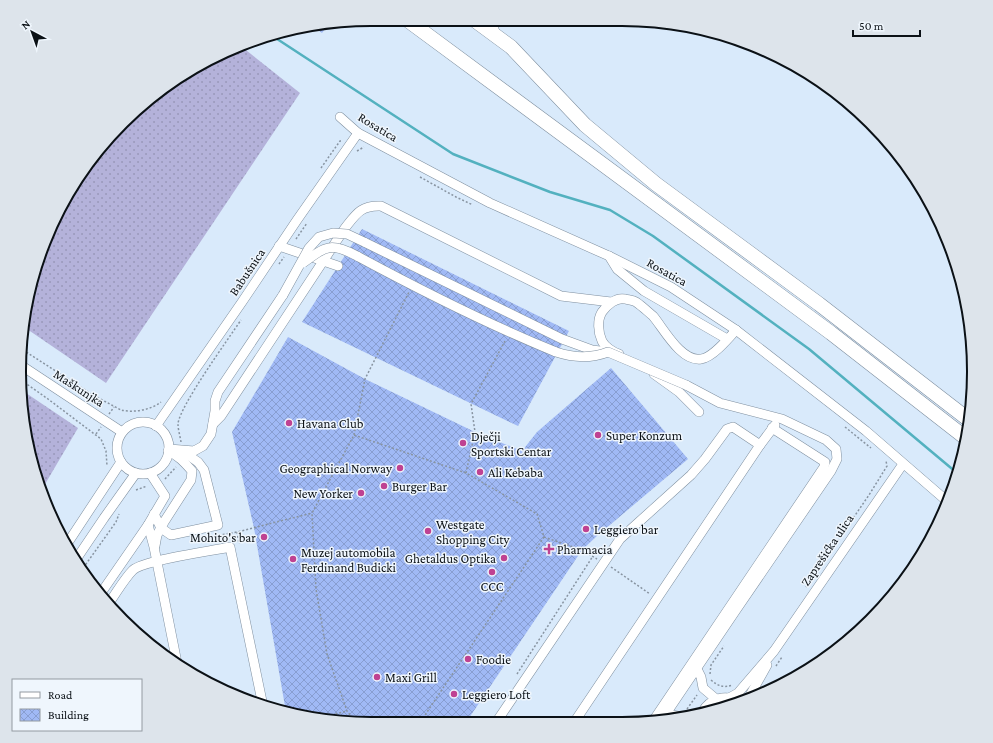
<svg xmlns="http://www.w3.org/2000/svg" width="993" height="743" font-family="'Crimson Pro',serif">
<defs>
<pattern id="grass-dots" width="8" height="8" patternUnits="userSpaceOnUse"><rect width="8" height="8" fill="#b4b2da"/><path d="M2 2h.1M6 6h.1" fill="none" stroke="#9998ba" stroke-width="1.8" stroke-linecap="round"/></pattern>
<pattern id="building-cross-hatch" width="8" height="8" patternUnits="userSpaceOnUse"><rect width="8" height="8" fill="#a0b9f5"/><path d="M0 0l8 8M0 8l8-8" fill="none" stroke="#889ed1"/></pattern>
</defs>
<rect width="100%" height="100%" fill="#d9eafb"/>
<!-- grass -->
<g fill="url(#grass-dots)">
<polygon points="242,47 300,93 106,383 24,327 26,303 55,215 122,122 195,66"/>
<polygon points="20,389 78,428 41,491 38,485 20,394"/>
</g>
<g fill="none" stroke-linecap="round" stroke-linejoin="round">
<!-- stream -->
<polyline stroke="#53b1bf" stroke-width="2.5" points="271,35 453,154 550,192 610,210 653,236 809,349 957,473"/>
</g>
<!-- building -->
<g fill="url(#building-cross-hatch)">
<polygon points="328,25 322,33 314,27 316,26"/>
<polygon points="362,229 569,331 518,426 302,322"/>
<polygon points="288,337 365,379 475,432 522,451 537,432 611,368 688,459 598,535 582,550 467,721 326,721 286,712 254,528 232,432"/>
</g>
<g fill="none" stroke-linecap="round" stroke-linejoin="round">
<defs>
<g id="minor">
<polyline points="491,19 496,36"/>
<polyline points="340,117 358,133 490,203 609,256 671,287 736,330 866,431 948,502"/>
<polyline points="364,242 562,339 592,350 608,352"/>
<polyline points="279,246 338,266"/>
<path d="M357,256C422,291 487,324 556,352"/>
<polyline points="609,256 617,269 644,291 727,339"/>
<path d="M619,354C613,352 605,347 602,341C598,332 597,320 602,312C607,305 616,297 625,299C629,300 633,300 636,302C642,306 648,312 653,316C664,329 681,362 701,359C712,358 729,338 736,330"/>
<polyline points="22,366 122,432"/>
<polyline points="654,374 679,392 699,412"/>
<circle cx="143" cy="448" r="26"/>
<path d="M213,424L221,416L345,228C356,214 361,205 381,206L561,296L611,302"/>
<polyline points="156,426 242,302 297,220 358,133"/>
<polyline points="169,449 194,451 203,446 211,434 215,411 215,401 218,392 283,295"/>
<polyline points="154,514 161,528 171,535 218,525 204,470 198,462 182,451"/>
<polyline points="148,525 154,547 177,663"/>
<polyline points="67,544 121,462"/>
<path d="M155,546L157,535L164,522L191,480L192,471C185,463 178,455 168,451"/>
<polyline points="75,561 104,518 136,473"/>
<polyline points="101,593 148,525 165,496 150,473"/>
<path d="M109,603C117,592 124,579 133,570C144,560 212,551 230,547L263,706"/>
<polyline points="697,669 701,677 703,688 716,699"/>
<polyline points="729,698 738,693 774,651 903,464"/>
<polyline points="748,699 767,665"/>
<path d="M702,712C710,699 725,693 739,702"/>
<polyline points="666,714 683,717"/>
<polyline points="497,721 620,539 691,475 705,459 727,429 733,427 760,445"/>
<polyline points="575,721 760,445 775,425"/>
<polyline points="653,721 824,467 825,462 772,428"/>
<polyline points="661,721 736,610 831,471 837,459 836,449 826,440 782,419 720,403 686,385"/>
</g>
<g id="highway">
<polyline points="406,19 831,333 967,439"/>
<polyline points="473,19 511,47 585,125 656,184 819,304 969,420"/>
</g>
</defs>
<!-- minor casing -->
<use href="#minor" stroke="#7f8f9f" stroke-width="10"/>
<!-- highway casing -->
<use href="#highway" stroke="#7f8f9f" stroke-width="15"/>
<!-- path -->
<g stroke="#8894a1" stroke-width="1.5" stroke-dasharray="2 2" stroke-linecap="butt">
<polyline points="357,151 364,147"/>
<polyline points="321,168 340,141 341,141"/>
<polyline points="420,177 456,197 473,205"/>
<polyline points="296,239 307,223"/>
<polyline points="279,264 284,257"/>
<path d="M23,350L93,395L121,410C133,413 151,410 161,402"/>
<polyline points="21,380 48,399 101,439 106,451 107,466"/>
<polyline points="109,414 114,407"/>
<polyline points="845,427 871,448"/>
<polyline points="96,434 101,427"/>
<polyline points="354,435 365,379 409,292"/>
<path d="M181,442C180,436 178,429 178,424C179,407 229,338 241,320"/>
<polyline points="466,473 475,432 471,404 505,341"/>
<polyline points="165,479 176,467"/>
<polyline points="136,490 147,486"/>
<polyline points="237,532 239,544"/>
<polyline points="544,537 582,550 597,559"/>
<polyline points="203,538 237,532 312,513"/>
<polyline points="611,567 650,594"/>
<polyline points="81,571 116,522 119,514"/>
<polyline points="806,587 869,495 887,466 886,461"/>
<polyline points="776,666 782,657"/>
<polyline points="517,674 593,556"/>
<polyline points="710,674 711,665 724,646"/>
<path d="M711,680C718,686 723,688 733,685"/>
<polyline points="687,709 697,695"/>
<polyline points="316,719 347,711"/>
<polyline points="355,721 347,711 327,654 316,589 312,513 354,435 466,473 537,514 544,537 421,721"/>
</g>
<!-- minor -->
<use href="#minor" stroke="#fff" stroke-width="9"/>
<!-- highway -->
<use href="#highway" stroke="#fff" stroke-width="14"/>
<defs>
<g id="minor-bridge">
<path d="M303,263C326,246 331,242 357,256"/>
<polyline points="283,295 309,248 319,237 333,233 347,234 364,242"/>
<path d="M556,352C574,358 590,359 608,352L686,385"/>
</g>
</defs>
<!-- minor-bridge casing -->
<use href="#minor-bridge" stroke="#7f8f9f" stroke-width="10" stroke-linecap="butt"/>
<!-- minor-bridge -->
<use href="#minor-bridge" stroke="#fff" stroke-width="9"/>
</g>
<!-- markers -->
<g fill="#bf4292" stroke="#eff6fd" stroke-width="1.5">
<circle cx="289" cy="423" r="4"/>
<circle cx="598" cy="435" r="4"/>
<circle cx="463" cy="443" r="4"/>
<circle cx="400" cy="468" r="4"/>
<circle cx="480" cy="472" r="4"/>
<circle cx="384" cy="486" r="4"/>
<circle cx="361" cy="493" r="4"/>
<circle cx="586" cy="529" r="4"/>
<circle cx="428" cy="531" r="4"/>
<circle cx="264" cy="537" r="4"/>
<path d="M547 543h4v4h4v4h-4v4h-4v-4h-4v-4h4z"/>
<circle cx="504" cy="558" r="4"/>
<circle cx="293" cy="559" r="4"/>
<circle cx="492" cy="572" r="4"/>
<circle cx="468" cy="659" r="4"/>
<circle cx="377" cy="677" r="4"/>
<circle cx="454" cy="694" r="4"/>
</g>
<g text-anchor="middle" dominant-baseline="central" stroke-width="3" stroke-linejoin="round" paint-order="stroke">
<!-- street labels -->
<g font-size="13" fill="#0b1116" stroke="#eff6fd">
<text transform="translate(378 127) rotate(31)">Rosatica</text>
<text transform="translate(247 272) rotate(-56)">Babušnica</text>
<text transform="translate(667 272) rotate(29)">Rosatica</text>
<text transform="translate(79 388) rotate(33)">Maškunjka</text>
<text transform="translate(827 550) rotate(-56)">Zaprešićka ulica</text>
</g>
<!-- poi labels -->
<g font-size="13" fill="#0b1116" stroke="#eff6fd" text-anchor="start">
<text x="297" y="423">Havana Club</text>
<text x="606" y="435">Super Konzum</text>
<text x="471" y="436">Dječji<tspan x="471" dy="15">Sportski Centar</tspan></text>
<text x="392" y="468" text-anchor="end">Geographical Norway</text>
<text x="488" y="472">Ali Kebaba</text>
<text x="392" y="486">Burger Bar</text>
<text x="353" y="493" text-anchor="end">New Yorker</text>
<text x="436" y="524">Westgate<tspan x="436" dy="15">Shopping City</tspan></text>
<text x="594" y="529">Leggiero bar</text>
<text x="256" y="537" text-anchor="end">Mohito's bar</text>
<text x="557" y="549">Pharmacia</text>
<text x="301" y="552">Muzej automobila<tspan x="301" dy="15">Ferdinand Budicki</tspan></text>
<text x="496" y="558" text-anchor="end">Ghetaldus Optika</text>
<text x="492" y="586" text-anchor="middle">CCC</text>
<text x="476" y="659">Foodie</text>
<text x="385" y="677">Maxi Grill</text>
<text x="462" y="694">Leggiero Loft</text>
</g>
</g>
<!-- crop -->
<path d="M0 0H993V743H0ZM371 26H622A345 345 0 0 1 967 371V372A345 345 0 0 1 622 717H371A345 345 0 0 1 26 372V371A345 345 0 0 1 371 26Z" fill="#dde4eb" fill-rule="evenodd"/>
<path fill="none" stroke="#0b1116" stroke-width="2" d="M371 26H622A345 345 0 0 1 967 371V372A345 345 0 0 1 622 717H371A345 345 0 0 1 26 372V371A345 345 0 0 1 371 26Z"/>
<!-- legend -->
<rect x="12" y="679" width="130" height="52" fill="#eff6fd" stroke="#949aa1"/>
<rect x="20" y="692" width="20" height="6" fill="#ffffff" stroke="#949aa1"/>
<text x="48" y="699" font-size="12" fill="#0b1116">Road</text>
<rect x="20" y="709" width="20" height="12" fill="url(#building-cross-hatch)" stroke="#949aa1"/>
<text x="48" y="719" font-size="12" fill="#0b1116">Building</text>
<!-- north arrow -->
<g transform="translate(32 32) rotate(319)" stroke="#eff6fd" stroke-width="3" paint-order="stroke">
<path d="M0-3L7 15L0 10L-7 15Z" fill="#0b1116"/>
<text y="-6" font-size="11" font-weight="bold" text-anchor="middle" fill="#0b1116">N</text>
</g>
<!-- scale -->
<path d="M853 30v6h67v-6" fill="none" stroke="#0b1116" stroke-width="2"/>
<text x="859" y="30" font-size="12" fill="#0b1116" stroke="#eff6fd" stroke-width="3" paint-order="stroke">50 m</text>
</svg>
